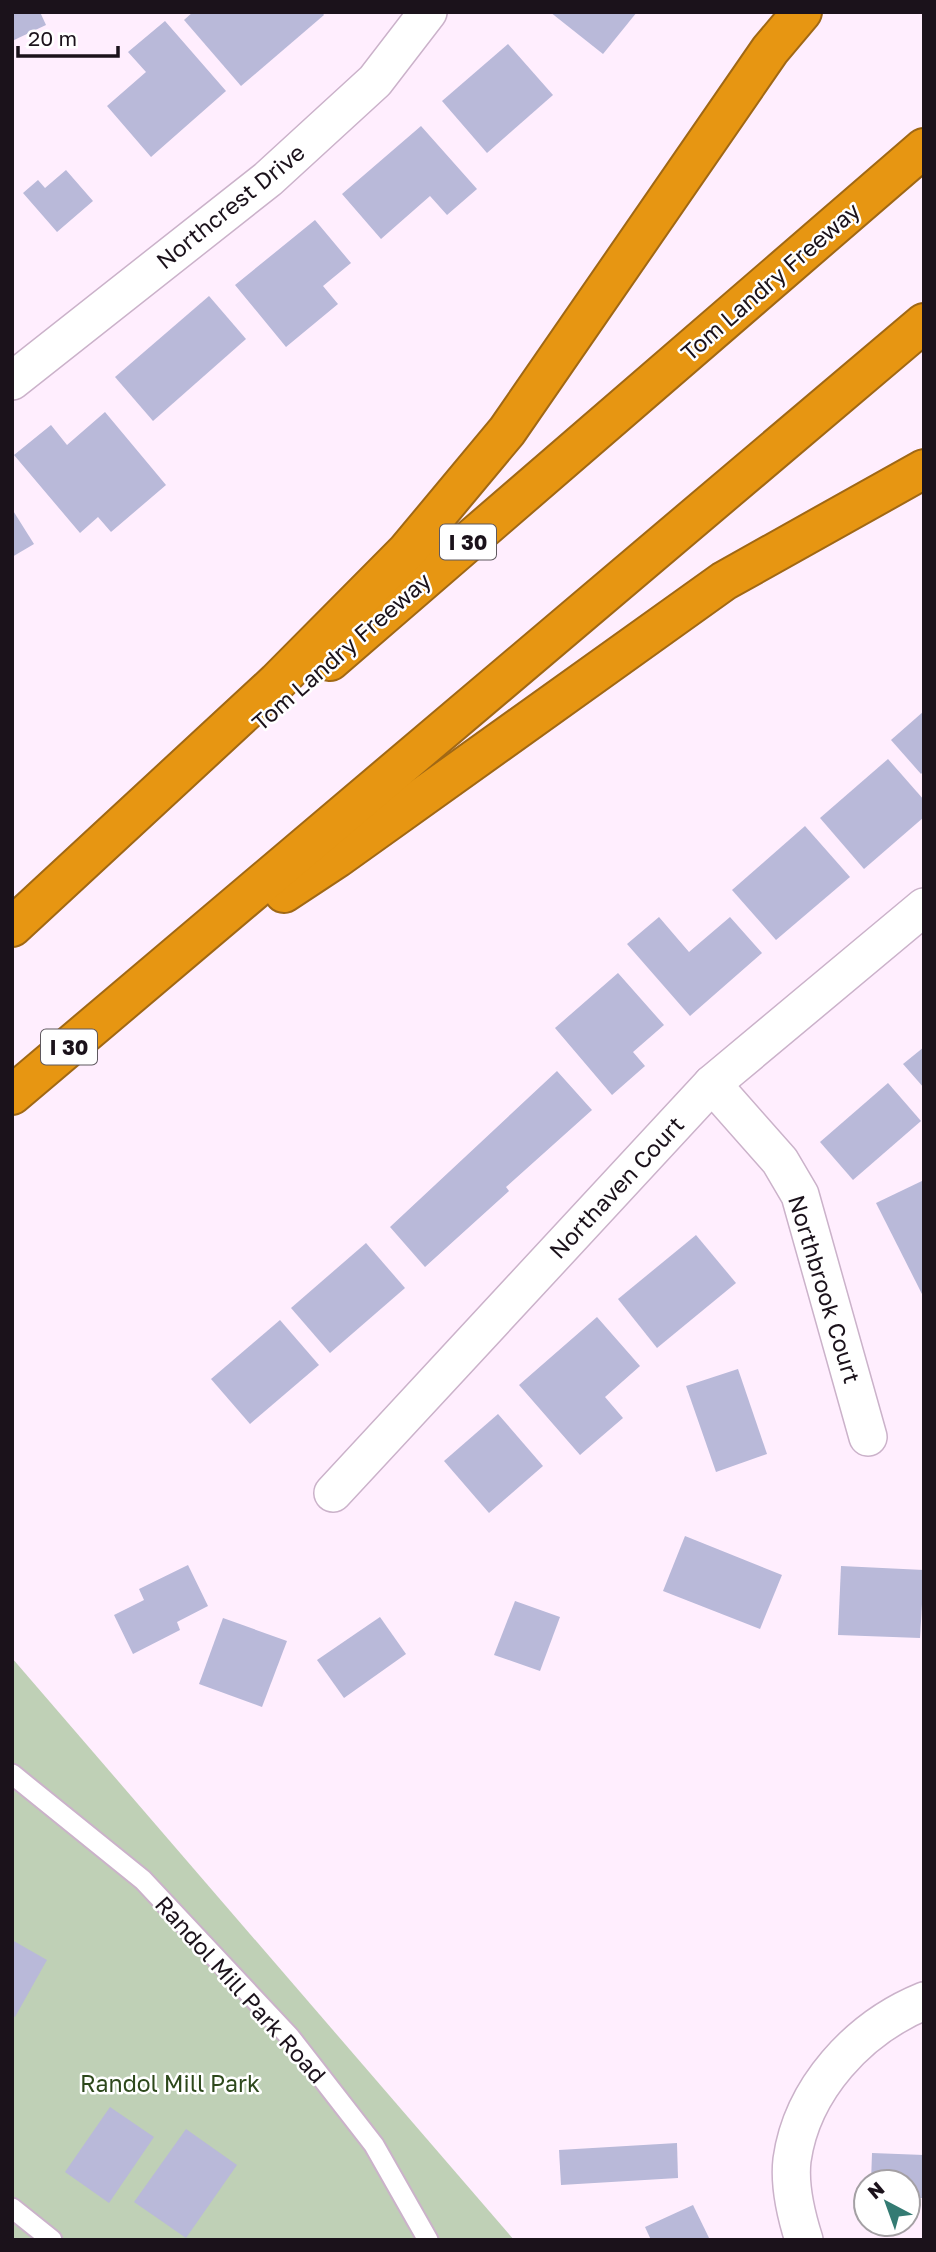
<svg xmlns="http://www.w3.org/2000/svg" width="936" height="2252" font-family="'Golos Text',sans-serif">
<rect width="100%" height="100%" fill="#ffeefe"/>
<!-- green -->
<polygon fill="#bfd0b6" points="12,1658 514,2240 12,2240"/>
<!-- building -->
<g fill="#b9b9d9">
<polygon points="12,12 40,12 46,25 12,41"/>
<polygon points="193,12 322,12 324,15 241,86 184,20"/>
<polygon points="550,12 637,12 603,54"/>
<polygon points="165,21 226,91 151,157 107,106 146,72 128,52"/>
<polygon points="508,44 553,95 487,153 442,101"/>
<polygon points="421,126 477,189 447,215 430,196 381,239 342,194"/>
<polygon points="66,170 93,201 57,232 23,193 38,180 45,188"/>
<polygon points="315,220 351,263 323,286 338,304 286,347 235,285"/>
<polygon points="209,296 246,339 153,421 115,377"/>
<polygon points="105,412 166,485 111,532 98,517 80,533 14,455 51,425 67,445"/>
<polygon points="12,509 34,544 12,557"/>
<polygon points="924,711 924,771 921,774 891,740"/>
<polygon points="888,759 924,800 924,817 864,869 820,818"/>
<polygon points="805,826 850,877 776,940 732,890"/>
<polygon points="659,917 689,952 730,917 762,953 690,1016 627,944"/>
<polygon points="618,973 664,1025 633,1052 645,1066 612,1095 555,1028"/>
<polygon points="924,1047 924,1088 903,1064"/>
<polygon points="557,1071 592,1110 506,1187 509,1191 425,1267 390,1227"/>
<polygon points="888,1083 921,1121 853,1180 820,1142"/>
<polygon points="924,1180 924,1298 876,1203"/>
<polygon points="696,1235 736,1283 657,1348 618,1299"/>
<polygon points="366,1243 405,1288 330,1353 291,1308"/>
<polygon points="597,1317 640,1366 605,1397 623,1418 580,1455 519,1385"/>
<polygon points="280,1320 319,1365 250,1424 211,1379"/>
<polygon points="738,1369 767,1454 716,1472 686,1386"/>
<polygon points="498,1414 543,1466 489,1513 444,1461"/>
<polygon points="685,1536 782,1575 760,1629 663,1591"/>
<polygon points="188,1565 208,1606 177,1622 180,1630 133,1654 114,1615 144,1600 139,1589"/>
<polygon points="841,1566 924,1570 920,1638 838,1635"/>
<polygon points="515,1601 560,1617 540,1671 494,1655"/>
<polygon points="380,1617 406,1654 344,1698 317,1660"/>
<polygon points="223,1618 287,1641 262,1707 199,1684"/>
<polygon points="12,1940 47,1960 15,2017 12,2015"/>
<polygon points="110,2107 154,2137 109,2203 65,2172"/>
<polygon points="186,2129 237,2165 186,2238 134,2202"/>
<polygon points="677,2143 678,2178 561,2185 559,2150"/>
<polygon points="872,2153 924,2155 924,2198 908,2198 908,2182 871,2182"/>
<polygon points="693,2205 710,2240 651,2240 645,2227"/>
</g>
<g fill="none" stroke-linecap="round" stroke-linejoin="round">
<defs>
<g id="lane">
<polyline points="12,1774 143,1880 290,2037 374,2145 428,2240"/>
<polyline points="12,2208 52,2240"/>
</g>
<g id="street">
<polyline points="12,381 268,179 375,81 428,12"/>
<polyline points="712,1084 780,1161 800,1195 868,1437"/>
<polyline points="333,1493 712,1084 924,907"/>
<path d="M804,2240C796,2215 789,2186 792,2160C802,2089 858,2028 924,2001"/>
</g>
<g id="highway">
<polyline points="330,661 924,148"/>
<polyline points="284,893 337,858 724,581 924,469"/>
<polyline points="12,927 277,682 407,551 507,431 770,50 802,12"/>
<polyline points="12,1095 924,323"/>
</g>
</defs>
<!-- lane casing -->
<use href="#lane" stroke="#cbb2ca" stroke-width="23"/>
<!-- street casing -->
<use href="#street" stroke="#cbb2ca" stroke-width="40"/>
<!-- highway casing -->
<use href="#highway" stroke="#a06815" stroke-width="42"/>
<!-- lane -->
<use href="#lane" stroke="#fff" stroke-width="19"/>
<!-- street -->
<use href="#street" stroke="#fff" stroke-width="37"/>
<!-- highway -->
<use href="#highway" stroke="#e79612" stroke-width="38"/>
</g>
<g text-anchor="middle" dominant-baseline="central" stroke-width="5" stroke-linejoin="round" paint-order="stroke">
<!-- shield labels -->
<g fill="#fff" stroke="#5f595f" stroke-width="2">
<rect x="440" y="524.5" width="56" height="35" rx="5"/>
<rect x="41" y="1029.5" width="56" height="35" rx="5"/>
</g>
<g font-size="21" font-weight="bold" fill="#1b121b">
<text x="468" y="542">I 30</text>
<text x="69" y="1047">I 30</text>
</g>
<!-- street labels -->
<g font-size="23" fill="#1b121b" stroke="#fff">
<text transform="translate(230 206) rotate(-39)">Northcrest Drive</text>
<text transform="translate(770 281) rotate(-41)">Tom Landry Freeway</text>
<text transform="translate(341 651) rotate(-41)">Tom Landry Freeway</text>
<text transform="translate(616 1187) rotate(-47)">Northaven Court</text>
<text transform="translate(825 1289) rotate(73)">Northbrook Court</text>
<text transform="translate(241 1989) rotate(48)">Randol Mill Park Road</text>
</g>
<!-- park labels -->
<g font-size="23" fill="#2d481b" stroke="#fff">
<text x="170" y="2083">Randol Mill Park</text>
</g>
</g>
<!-- border -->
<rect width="936" height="2252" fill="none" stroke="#1b121b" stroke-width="28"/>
<!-- north arrow -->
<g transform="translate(887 2203) rotate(319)"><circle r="33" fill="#ffffff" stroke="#a4a0a4" stroke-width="2"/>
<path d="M0-5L12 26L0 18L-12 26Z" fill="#347b73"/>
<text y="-10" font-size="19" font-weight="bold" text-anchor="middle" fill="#1b121b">N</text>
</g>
<!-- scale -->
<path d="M18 46v10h100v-10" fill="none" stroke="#1b121b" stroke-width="3.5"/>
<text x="28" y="46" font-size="21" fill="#1b121b" stroke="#ffffff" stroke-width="5" paint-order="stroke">20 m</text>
</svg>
